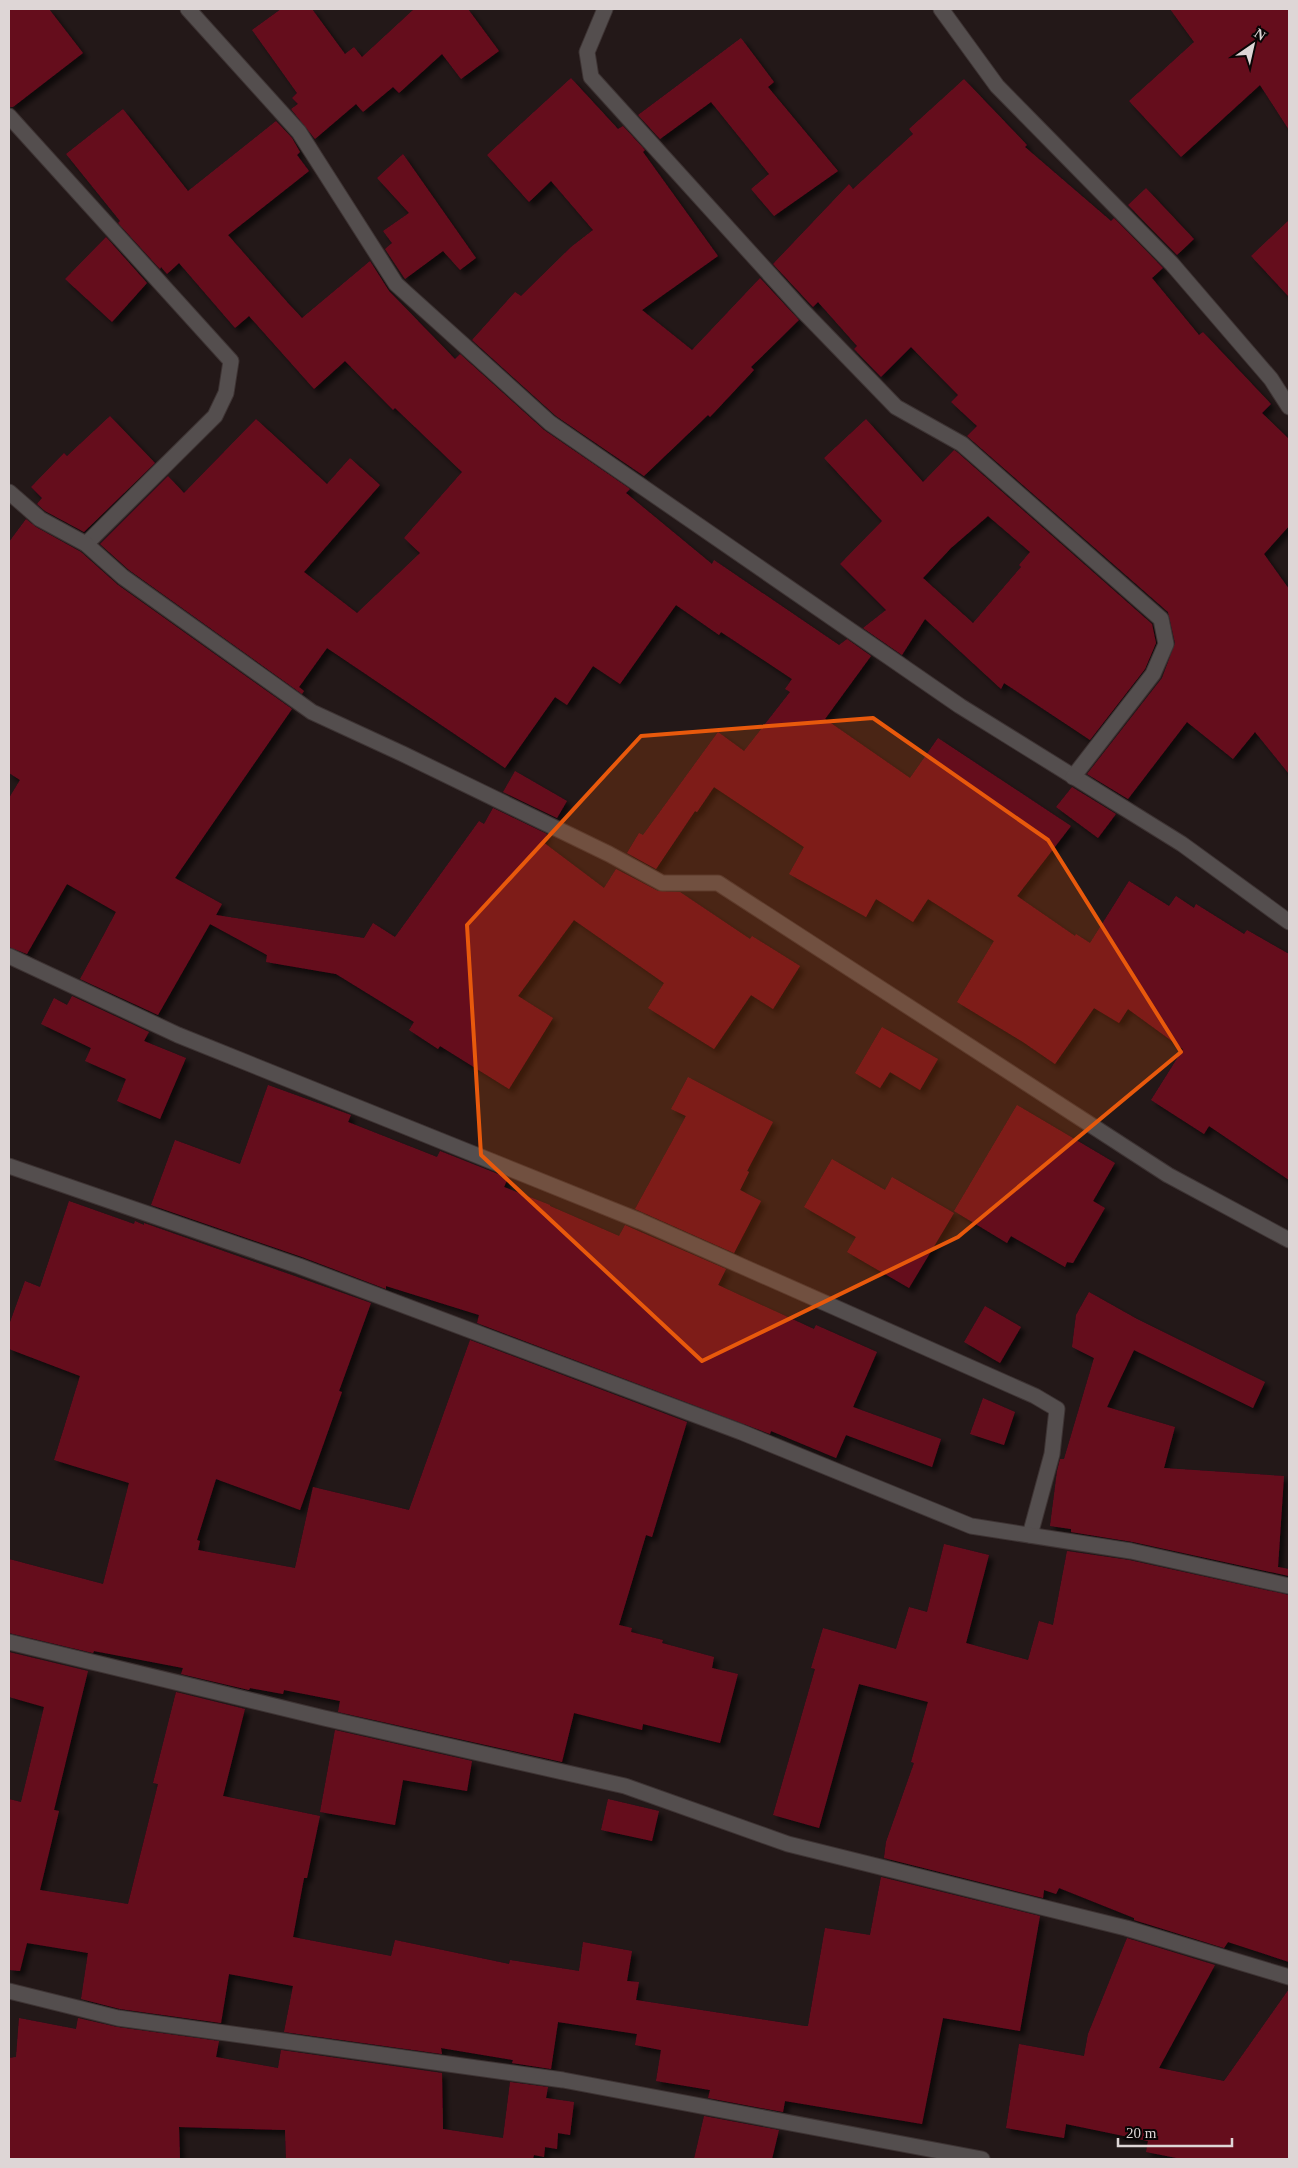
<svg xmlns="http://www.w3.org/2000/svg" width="1298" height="2168" font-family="Georgia,serif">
<defs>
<filter id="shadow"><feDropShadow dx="4.5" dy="4.5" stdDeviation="2.5" flood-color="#0009"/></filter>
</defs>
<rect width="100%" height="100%" fill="#231818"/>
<!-- building -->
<g fill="#650b1f" fill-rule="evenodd" filter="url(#shadow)">
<polygon points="9,9 49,9 83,53 13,107 9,107"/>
<polygon points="281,9 312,9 345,54 354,47 362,57 414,9 468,9 499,51 461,79 442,54 399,93 393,87 363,112 356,104 315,139 291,109 298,104 292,98 297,93 252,30"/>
<polygon points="1170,9 1289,9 1289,130 1260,85 1181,157 1129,101 1194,42"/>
<polygon points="741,38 774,82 768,87 838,171 774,216 751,189 769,174 711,102 660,139 638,115"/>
<polygon points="571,78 618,129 623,126 645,150 643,152 718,256 642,310 692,350 760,278 799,320 751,367 754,370 710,417 708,415 644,476 556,416 472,340 515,292 521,296 571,247 593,230 551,181 529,202 487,155"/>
<polygon points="964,79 1027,145 1025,147 1111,221 1114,218 1163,268 1152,278 1199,335 1203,332 1271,404 1262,413 1289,439 1289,526 1264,554 1289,589 1289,774 1255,732 1233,759 1187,722 1128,799 1087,774 1162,678 1175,643 1168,612 967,436 977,426 951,402 958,395 911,347 881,377 854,349 857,346 818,302 813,307 773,264 849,184 853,189 913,134 909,129"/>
<polygon points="123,109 188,191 276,121 292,138 300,152 297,155 309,171 228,235 288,303 302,318 370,261 389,291 455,359 460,354 544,430 630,489 626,493 712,564 714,560 839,645 847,639 871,656 825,719 910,778 938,738 1071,826 1017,896 1075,936 1076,934 1090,943 1129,881 1169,906 1176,896 1194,908 1196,904 1244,934 1247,930 1289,954 1289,1180 1209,1126 1204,1134 1151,1100 1183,1049 1128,1009 1119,1023 1094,1008 1055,1064 1023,1042 957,1002 994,941 928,899 913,922 876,899 866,917 789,874 804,847 714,787 697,812 695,811 656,869 627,853 639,833 643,835 718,732 744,751 790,692 785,689 792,679 721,632 719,635 676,605 620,684 593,666 567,705 555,697 505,768 327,648 299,687 304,691 302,694 129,570 100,544 168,476 184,493 256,419 327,484 350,458 380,485 304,572 357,613 420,553 404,538 462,472 395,408 393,410 345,361 314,389 249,316 235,328 179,263 167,274 161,267 160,269 118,223 120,221 66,154"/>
<polygon points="403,154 476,258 460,270 443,251 405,279 385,249 392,243 383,231 409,213 377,178"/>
<polygon points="1146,188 1194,239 1177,255 1128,205"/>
<polygon points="1289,220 1289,297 1251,256"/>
<polygon points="106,237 147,283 112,322 65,279"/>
<polygon points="110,416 155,463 84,532 45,511 37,504 42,498 31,487 64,453 67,456"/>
<path d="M866,419L923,482L954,450L957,452L1152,624L1156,643L1145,669L1090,740L1004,683L1001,689L925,619L902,655L863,628L886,610L840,564L882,521L824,458ZM988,516L1030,552L1019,565L1021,567L973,623L923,578L951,548Z"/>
<polygon points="26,519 36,527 81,552 118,585 292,709 175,878 222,904 216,915 364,938 373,923 395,937 479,821 484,824 493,808 547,834 543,842 604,888 616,869 658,891 680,892 750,939 752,936 800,966 773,1009 751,995 714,1049 648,1008 664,983 574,920 518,996 553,1018 509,1089 440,1046 438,1049 409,1030 414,1022 336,974 266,962 267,955 210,924 158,1015 80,979 116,912 67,884 27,954 9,947 9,798 20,780 9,773 9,542"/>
<polygon points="515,771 567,801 557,818 503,792"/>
<polygon points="1072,787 1116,814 1098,838 1056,807"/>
<polygon points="72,996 149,1032 144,1041 186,1058 160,1119 117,1101 126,1079 85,1061 91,1048 41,1024 54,998 67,1005"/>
<polygon points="882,1027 938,1059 920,1090 890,1072 880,1088 855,1073"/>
<polygon points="688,1077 773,1122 747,1171 749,1172 740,1190 761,1201 734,1253 635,1209 686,1116 671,1109"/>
<polygon points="268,1085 351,1115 348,1122 437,1157 440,1151 508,1178 504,1187 550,1205 550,1206 619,1236 625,1225 636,1230 726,1269 718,1285 814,1329 816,1325 877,1352 853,1407 941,1439 932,1467 846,1435 836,1458 771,1431 770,1434 477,1323 479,1315 386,1286 386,1289 302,1257 151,1205 175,1140 240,1164"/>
<polygon points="1017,1105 1115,1163 1093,1201 1105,1208 1073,1263 1067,1262 1065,1267 1011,1236 1007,1243 954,1211"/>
<polygon points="832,1159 885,1190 892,1177 954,1213 909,1288 847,1252 856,1237 804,1207"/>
<polygon points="69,1201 134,1224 135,1221 144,1225 144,1223 371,1303 339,1391 342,1392 300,1510 216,1479 197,1540 200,1541 198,1550 295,1568 313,1487 409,1510 470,1340 687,1422 652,1537 646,1535 619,1625 632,1628 631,1632 663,1640 662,1643 714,1657 712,1668 738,1674 720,1743 643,1724 642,1730 574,1713 562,1762 338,1712 340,1701 284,1690 283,1694 250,1688 249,1690 181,1674 183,1668 94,1651 93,1653 9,1633 9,1559 103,1584 129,1483 54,1460 80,1376 9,1349 9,1325 25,1281 40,1287"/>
<polygon points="1089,1292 1137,1319 1265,1382 1253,1408 1134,1350 1107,1407 1175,1427 1164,1468 1284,1476 1278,1567 1289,1569 1289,1576 1133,1542 1071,1532 1071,1529 1050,1526 1057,1471 1060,1459 1064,1459 1094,1358 1072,1347 1076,1315"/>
<polygon points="985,1306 1021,1327 1000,1363 964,1342"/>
<polygon points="983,1398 1015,1412 1004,1445 970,1434"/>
<polygon points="944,1544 989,1555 966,1643 1028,1660 1039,1621 1053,1625 1067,1551 1129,1560 1289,1595 1289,1962 1228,1942 1224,1948 1134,1920 1134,1918 1059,1888 1056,1894 1044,1890 1043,1898 884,1858 886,1842 914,1763 911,1762 928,1702 859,1684 819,1828 773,1815 815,1669 811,1668 823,1628 896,1649 909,1607 927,1612"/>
<polygon points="9,1652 88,1671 54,1810 59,1811 40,1890 128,1904 158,1784 153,1783 176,1692 245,1709 223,1796 320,1816 307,1878 304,1878 293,1937 391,1956 395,1940 509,1964 510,1960 579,1971 583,1942 632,1951 627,1981 639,1982 636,2000 805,2026 808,2026 825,1928 870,1935 881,1877 1040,1916 1020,2031 943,2018 922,2124 785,2101 783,2112 708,2098 710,2090 656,2081 661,2050 635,2045 637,2034 558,2022 551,2069 512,2063 513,2060 441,2048 442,2054 284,2032 293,1986 229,1974 221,2023 120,2009 81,1999 88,1953 27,1943 20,1971 9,1970 9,1799 21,1802 44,1707 9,1697"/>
<polygon points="335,1730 472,1761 467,1791 403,1780 395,1825 320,1812"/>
<polygon points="608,1799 659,1811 652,1841 601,1830"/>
<polygon points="1127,1938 1215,1965 1159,2068 1224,2081 1289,1989 1289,2159 1182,2159 1146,2152 1148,2141 1066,2124 1064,2138 1006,2128 1019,2044 1084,2056 1088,2034"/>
<polygon points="19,2018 76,2029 78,2018 117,2027 219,2041 216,2057 278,2068 281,2050 442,2073 443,2129 503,2138 510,2082 548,2087 546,2098 574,2102 570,2135 558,2133 557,2149 545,2147 544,2157 534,2155 533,2159 286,2159 285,2130 179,2127 180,2159 9,2159 9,2058 16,2057"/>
<polygon points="704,2116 779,2130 772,2159 694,2159"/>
</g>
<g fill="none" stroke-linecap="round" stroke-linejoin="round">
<defs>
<g id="street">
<polyline points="188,9 299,132 396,284 550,423 960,706 1182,844 1289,922"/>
<polyline points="605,9 587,52 591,77 803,311 896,407 962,444 1161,619 1166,644 1153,674 1073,777"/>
<polyline points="941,9 997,86 1172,264 1271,379 1289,407"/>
<polyline points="9,116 231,361 226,393 215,416 86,544"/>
<polyline points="9,492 40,519 86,544 123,577 312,712 403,754 609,854 662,883 718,883 1168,1175 1289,1240"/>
<polyline points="9,956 178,1035 640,1221 1035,1396 1057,1409 1052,1454 1030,1535"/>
<polyline points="9,1166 299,1266 741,1432 971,1526 1131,1551 1289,1586"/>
<polyline points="9,1642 324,1718 625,1786 788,1844 1126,1928 1289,1977"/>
<polyline points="9,1991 118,2018 563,2080 982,2159"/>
</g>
</defs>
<!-- street casing -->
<use href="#street" stroke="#3d3333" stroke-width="17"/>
<!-- street -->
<use href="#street" stroke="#544e4e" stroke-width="15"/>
</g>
<!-- marked area -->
<path fill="#e8590c" fill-opacity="0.2" stroke="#e8590c" stroke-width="4" stroke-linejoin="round" d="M873,718L1048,840L1181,1052L958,1237L702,1361L481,1155L467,925L641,736Z"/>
<!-- border -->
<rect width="1298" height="2168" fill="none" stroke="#ded6d6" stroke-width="20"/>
<!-- north arrow -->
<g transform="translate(1253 45) rotate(34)" stroke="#090505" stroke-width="4" paint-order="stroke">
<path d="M0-4L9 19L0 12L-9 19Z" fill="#ded6d6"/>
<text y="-8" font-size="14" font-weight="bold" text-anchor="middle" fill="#ded6d6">N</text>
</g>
<!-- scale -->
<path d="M1118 2138v8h114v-8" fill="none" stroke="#ded6d6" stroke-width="2.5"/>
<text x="1126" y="2138" font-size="15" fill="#ded6d6" stroke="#090505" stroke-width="4" paint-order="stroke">20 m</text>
</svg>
